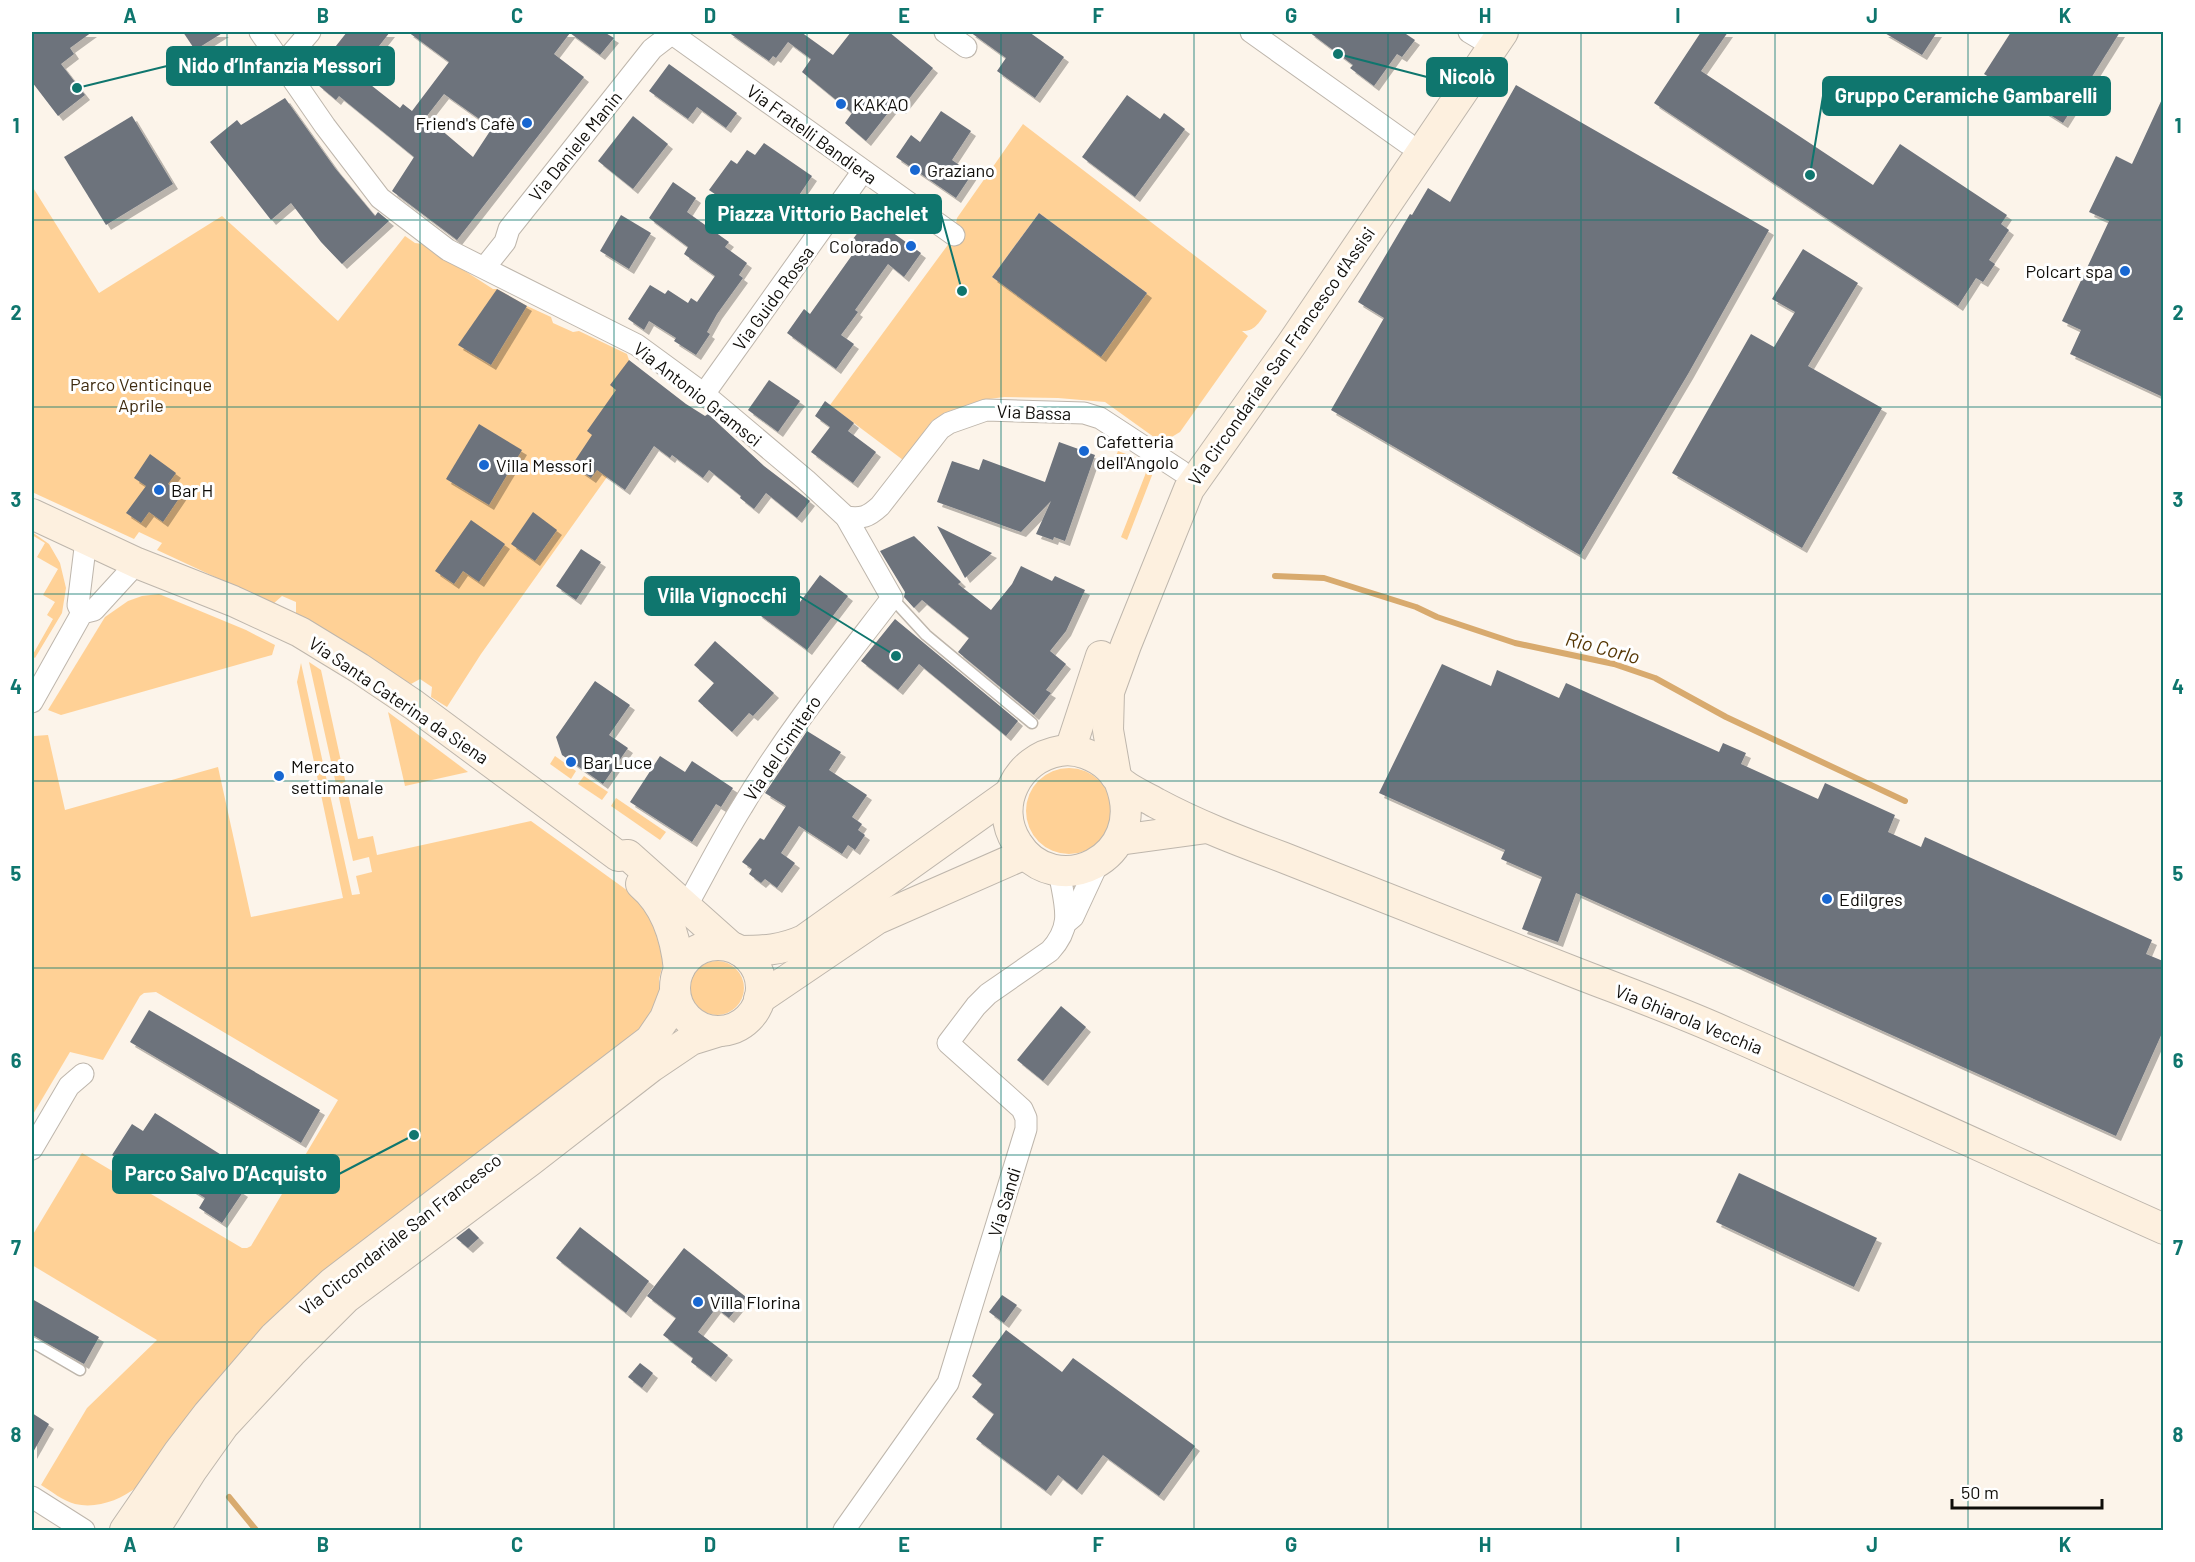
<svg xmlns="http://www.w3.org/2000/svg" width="2195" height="1562" font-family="Barlow,sans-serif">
<defs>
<filter id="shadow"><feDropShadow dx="5" dy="5" stdDeviation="0" flood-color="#0004"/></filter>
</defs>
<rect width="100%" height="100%" fill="#fcf4ea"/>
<!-- green -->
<g fill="#ffd196" fill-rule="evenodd">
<path d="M1023,124L1267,311C1260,321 1255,332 1242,331L1248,336L1180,432L1165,441L1158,440L1105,402L1058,398L1004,397L982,400L944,413L932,421L903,460L830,405L947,246L954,235L957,218ZM1039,213L1147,293L1101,356L992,277Z"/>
<polygon points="32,186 99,293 222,216 338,321 405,236 415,243 423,244 493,289 497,289 527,306 551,317 553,323 573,332 579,331 627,354 629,360 622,456 481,654 447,707 431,697 432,687 420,679 411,684 296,615 296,602 282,596 273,604 157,550 162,543 139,532 134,539 32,492"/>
<polygon points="1118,451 1156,465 1127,540 1121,537 1147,470 1115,458"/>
<polygon points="32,532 49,544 60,563 66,588 62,613 35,658 32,656 53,619 47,615 55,602 43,595 58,569 37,557 45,543 32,535"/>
<polygon points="159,594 246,630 275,645 272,655 61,715 48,710 105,617 128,601 142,596"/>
<path d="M309,662L321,670L358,839L373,836L377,855L531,821L628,891L645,899L665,957L659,979L660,994L651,1022L137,1487C120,1500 97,1509 75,1504C63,1501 51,1491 41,1485L87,1408L157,1340L32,1265V1236L82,1153L242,1248H247L251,1246L338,1100L156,992L144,993L140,996L103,1060L70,1052L32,1116V740L34,736L48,735L65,810L218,767L251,917L343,898L297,682L301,663L352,895L360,894L356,876L372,872L369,857L353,861Z"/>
<polygon points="388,712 468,772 405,786"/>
<polygon points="555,756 576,771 571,779 550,764"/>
<circle cx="1069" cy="811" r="43"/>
<polygon points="584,776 608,792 602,800 578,784"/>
<polygon points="616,798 666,832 660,840 611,806"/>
<circle cx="717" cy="988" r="27"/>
</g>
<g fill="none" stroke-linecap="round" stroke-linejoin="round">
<!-- stream -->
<g stroke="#d8aa6e" stroke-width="6">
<polyline points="1275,576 1324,578 1416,607 1437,617 1515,643 1614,664 1655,678 1726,717 1905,801"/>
<polyline points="229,1497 256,1530"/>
</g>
</g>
<!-- building -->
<g fill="#6d737c" fill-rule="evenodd" filter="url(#shadow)">
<polygon points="32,32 92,32 70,48 74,54 61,64 85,95 58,116 32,82"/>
<polygon points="183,32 224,32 195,50"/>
<path d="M347,32H390L357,74L400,108L403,104L412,111L449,62L408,32H604L614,38L600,55L570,33L554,54L584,77L457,240L392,191L414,157L339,96L336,100L318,85L321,82L313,75ZM444,94L492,128L473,157L426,117Z"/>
<polygon points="728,32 801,32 833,55 851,32 889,32 933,68 901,109 895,104 866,141 845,123 852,113 802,72 811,59 788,42 776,58 773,56 769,61"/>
<polygon points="970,32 1029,32 1064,57 1035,98 997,71 1006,58"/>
<polygon points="1309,32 1403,32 1415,40 1402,57 1397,54 1374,86 1350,68 1353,65"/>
<polygon points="1701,32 1728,32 1701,71 1873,185 1900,144 2007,215 2001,224 2009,230 1989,260 1995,264 1983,282 1976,278 1958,306 1654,103"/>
<polygon points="1883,32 1937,32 1922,55"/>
<polygon points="2011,32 2120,32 2063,123 1984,74"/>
<polygon points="669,64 737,113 726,128 697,107 688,119 649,91"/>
<polygon points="1516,85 1769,230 1688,374 1580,555 1331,410 1384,318 1358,302 1410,214 1412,215 1428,188 1450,202"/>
<polygon points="1127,95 1160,119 1164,113 1185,129 1135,197 1082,157"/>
<polygon points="2163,97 2163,397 2070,354 2081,330 2062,321 2109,221 2089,212 2116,156 2132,164"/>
<polygon points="285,98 335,168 375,216 378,212 389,221 342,264 321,242 291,203 271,220 210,142 237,120 241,125"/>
<polygon points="941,111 971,131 952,160 972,174 956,198 896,157 911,135 920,142"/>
<polygon points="132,116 173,184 106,225 64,157"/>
<polygon points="633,116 668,144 633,189 598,161"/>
<polygon points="764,143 812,176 791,207 780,199 761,226 709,190 731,160 737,164 747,150 755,155"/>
<polygon points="673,182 696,198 687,212 729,242 725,247 747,263 739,275 743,278 717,314 707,332 710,334 696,355 674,341 676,338 649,321 644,330 628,319 650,285 665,294 668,290 688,303 691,298 697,302 715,276 684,254 688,247 649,218"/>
<polygon points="1039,213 1147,293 1101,357 992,277"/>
<polygon points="621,215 651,233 629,269 600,251"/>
<polygon points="870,216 921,253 904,277 888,264 855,310 858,312 841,335 854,344 836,369 787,333 804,309 810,314 860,244 853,239"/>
<polygon points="1803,249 1858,283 1808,366 1882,408 1802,548 1672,473 1751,334 1774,347 1795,312 1772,299"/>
<polygon points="497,289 527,306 491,365 458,345"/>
<polygon points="629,360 686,404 705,416 708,414 764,466 810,501 797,518 766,493 754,509 740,498 741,496 709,470 703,478 672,455 670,458 654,446 625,490 597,470 591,478 572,465 592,435 587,431 616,390 610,385"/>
<polygon points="769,380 800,401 778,432 748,410"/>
<polygon points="825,401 854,423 848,431 876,452 853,483 811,452 830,427 815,416"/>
<polygon points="479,424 522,450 489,505 446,479"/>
<polygon points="1059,442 1095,455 1065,541 1054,537 1053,540 1036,534 1051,501 1021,532 937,502 952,461 979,470 983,459 1045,482"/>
<polygon points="150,454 176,473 168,484 182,494 163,522 149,512 141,523 126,513 146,486 134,478"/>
<polygon points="533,512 557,530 535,561 511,544"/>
<polygon points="471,520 505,544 479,582 463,571 454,584 435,571"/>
<polygon points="937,526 992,553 965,578"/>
<polygon points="914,536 961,582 958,584 991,610 1012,584 1021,566 1052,581 1055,576 1085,590 1066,631 1050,651 1066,664 1046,690 1051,693 1034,715 958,652 969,638 922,600 914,608 904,597 905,592 880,551"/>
<polygon points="581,549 601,562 576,600 556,586"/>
<polygon points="820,575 848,596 807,650 757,613 778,585 800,602"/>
<polygon points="895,619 1018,721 1006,736 919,664 898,690 861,661"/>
<polygon points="715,641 774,693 753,716 749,713 732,732 698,701 714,683 694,665"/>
<polygon points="1442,664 1491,686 1497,670 1559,698 1566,683 1719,752 1723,743 1746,753 1741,764 1818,799 1825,783 1895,815 1888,832 1921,847 1925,837 2152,940 2146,954 2163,961 2163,1031 2116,1136 1576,893 1558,942 1522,929 1542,877 1501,859 1505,850 1379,793"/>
<polygon points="595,681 630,705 609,735 628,748 603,784 562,755 556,737"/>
<polygon points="807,731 841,752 829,770 867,795 852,817 862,824 858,830 865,835 855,850 848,845 842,854 799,826 781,853 795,863 777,888 765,879 761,883 749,874 752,869 742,862 760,838 764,840 786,806 765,793"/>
<polygon points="660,756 685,772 692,761 733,788 721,807 716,804 692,842 630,802"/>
<polygon points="1061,1006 1086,1027 1043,1081 1017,1060"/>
<polygon points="149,1010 320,1110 301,1143 130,1042"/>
<polygon points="155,1113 242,1168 231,1184 243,1192 222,1223 199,1208 205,1198 145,1160 138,1172 112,1155 132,1124 143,1131"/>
<polygon points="1739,1173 1877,1238 1854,1287 1716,1222"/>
<polygon points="580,1227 649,1281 626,1313 556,1258"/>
<polygon points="469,1228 479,1238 468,1248 456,1238"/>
<polygon points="684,1248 746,1297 729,1318 716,1308 698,1332 728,1355 711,1377 691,1362 693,1358 663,1335 676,1318 647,1296"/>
<polygon points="1002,1295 1017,1305 1004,1323 989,1312"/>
<polygon points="32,1299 99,1337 84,1364 32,1335"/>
<polygon points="1006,1330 1062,1372 1073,1358 1195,1446 1159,1496 1103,1455 1077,1490 1058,1475 1046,1491 976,1439 994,1414 972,1397 982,1384 972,1376"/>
<polygon points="640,1363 653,1373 642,1388 628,1377"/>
<polygon points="32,1413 49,1424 32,1454"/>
</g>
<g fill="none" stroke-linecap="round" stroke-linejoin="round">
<defs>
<g id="lane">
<polyline points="892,598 926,635 1032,723"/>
<polyline points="32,1342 80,1370"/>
</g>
<g id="street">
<path d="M260,32L325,126L380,198L448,250L637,345L704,394L806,480L846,517L892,598C840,666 786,733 742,807C722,839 705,873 686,907"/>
<polyline points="945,32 966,47"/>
<polyline points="1251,32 1407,143"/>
<polyline points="1469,32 1479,38"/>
<polyline points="671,33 954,235"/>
<polyline points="282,65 310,32"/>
<polyline points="485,267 505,242 509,229 652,49 674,32"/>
<polyline points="704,394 863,171"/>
<path d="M846,517C862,519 868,517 880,506L940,429L949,423L986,410L1084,413L1100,418L1181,471"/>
<polyline points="82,613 78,605 86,540"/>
<polyline points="32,702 82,613 94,610 137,563"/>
<polyline points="1067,922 1073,917 1099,861"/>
<polyline points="32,1149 69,1086 83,1074"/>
<polyline points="32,1497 84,1530"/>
<path d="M844,1530L948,1383L1026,1129V1118L1022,1109L948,1043L976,1006L988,994L1050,951C1075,924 1064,904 1059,870"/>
</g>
<g id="secondary">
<polyline points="32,514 137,563 233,601 300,632 359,668 414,705 618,856 628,855 730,946"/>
<polyline points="1070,750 1101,656"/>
<polyline points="1116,776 1108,730 1109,692 1126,645 1189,489 1291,345 1503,32"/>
<path d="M1120,783C1150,859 1054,903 1017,843C993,806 1017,758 1060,751C1077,748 1096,756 1108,767C1114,772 1117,780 1123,784C1133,792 1146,797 1156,803C1197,825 1239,841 1282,857C1381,896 1480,935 1579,974C1628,993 1678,1011 1727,1033C1873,1096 2018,1164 2164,1229"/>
<polyline points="1119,840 1207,828"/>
<path d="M641,884C667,906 676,938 679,970"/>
<circle cx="718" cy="988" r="43"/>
<path d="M740,951C763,951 782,950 804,940L1010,793"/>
<polyline points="759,999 877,919 1025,854"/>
<polyline points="125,1530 178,1453 208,1414 274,1337 332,1283 650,1040 665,1018 675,992"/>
<polyline points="154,1530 192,1470 224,1425 291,1353 346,1298 530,1161 651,1067 691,1040 720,1031"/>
</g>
</defs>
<!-- lane casing -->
<use href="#lane" stroke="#beb6ac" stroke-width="13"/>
<!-- street casing -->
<use href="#street" stroke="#beb6ac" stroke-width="23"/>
<!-- secondary casing -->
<use href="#secondary" stroke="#beb6ac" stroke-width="32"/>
<!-- lane -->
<use href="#lane" stroke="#fff" stroke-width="10"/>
<!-- street -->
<use href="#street" stroke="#fff" stroke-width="21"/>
<!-- secondary -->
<use href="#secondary" stroke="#fdf0df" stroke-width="30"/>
</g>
<!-- grid -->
<path fill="none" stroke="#0f766e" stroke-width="1.5" stroke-opacity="0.55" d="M227,32V1530M420,32V1530M614,32V1530M807,32V1530M1001,32V1530M1194,32V1530M1388,32V1530M1581,32V1530M1775,32V1530M1968,32V1530M32,220H2164M32,407H2164M32,594H2164M32,781H2164M32,968H2164M32,1155H2164M32,1342H2164"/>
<!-- markers -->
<g fill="#1867d1" stroke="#fff" stroke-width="2">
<circle cx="841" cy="104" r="6"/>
<circle cx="527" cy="123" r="6"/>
<circle cx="915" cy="170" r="6"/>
<circle cx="911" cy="246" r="6"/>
<circle cx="2125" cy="271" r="6"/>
<circle cx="1084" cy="451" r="6"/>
<circle cx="484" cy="465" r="6"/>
<circle cx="159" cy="490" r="6"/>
<circle cx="571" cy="762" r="6"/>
<circle cx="279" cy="776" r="6"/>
<circle cx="1827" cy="899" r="6"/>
<circle cx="698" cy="1302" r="6"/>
</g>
<g text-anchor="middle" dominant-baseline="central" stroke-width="6" stroke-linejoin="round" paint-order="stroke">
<!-- poi labels -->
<g font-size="18" fill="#0f0d09" stroke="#fff" text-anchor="start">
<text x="853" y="104">KAKAO</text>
<text x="515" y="123" text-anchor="end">Friend's Cafè</text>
<text x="927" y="170">Graziano</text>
<text x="899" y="246" text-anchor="end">Colorado</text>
<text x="2113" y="271" text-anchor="end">Polcart spa</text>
<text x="1096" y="441">Cafetteria<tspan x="1096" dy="21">dell'Angolo</tspan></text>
<text x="496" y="465">Villa Messori</text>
<text x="171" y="490">Bar H</text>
<text x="583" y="762">Bar Luce</text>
<text x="291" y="766">Mercato<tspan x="291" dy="21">settimanale</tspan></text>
<text x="1839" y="899">Edilgres</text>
<text x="710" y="1302">Villa Florina</text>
</g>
<!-- street labels -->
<g font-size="18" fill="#0f0d09" stroke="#fff">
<text transform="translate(812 134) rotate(36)">Via Fratelli Bandiera</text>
<text transform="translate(575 146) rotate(-51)">Via Daniele Manin</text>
<text transform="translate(773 298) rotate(-54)">Via Guido Rossa</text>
<text transform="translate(1281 356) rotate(-55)">Via Circondariale San Francesco d'Assisi</text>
<text transform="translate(698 394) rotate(38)">Via Antonio Gramsci</text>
<text transform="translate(1034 412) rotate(2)">Via Bassa</text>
<text transform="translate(399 700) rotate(34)">Via Santa Caterina da Siena</text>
<text transform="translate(782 748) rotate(-56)">Via del Cimitero</text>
<text transform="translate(1689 1019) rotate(22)">Via Ghiarola Vecchia</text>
<text transform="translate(1004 1202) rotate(-73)">Via Sandi</text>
<text transform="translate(400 1234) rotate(-38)">Via Circondariale San Francesco</text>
</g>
<!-- park labels -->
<g font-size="18" fill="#3e2b10" stroke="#fff">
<text x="141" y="384">Parco Venticinque<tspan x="141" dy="21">Aprile</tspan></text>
</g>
<!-- water labels -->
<g font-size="20" font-style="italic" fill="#563705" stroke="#fff">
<text transform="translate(1603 647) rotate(15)">Rio Corlo</text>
</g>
</g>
<!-- callouts -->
<path fill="none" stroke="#0f766e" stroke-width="2" d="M77 88L167 66M1338 54L1427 77M1810 175L1823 96M962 291L941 214M896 656L799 596M414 1135L339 1174"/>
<g fill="#0f766e" stroke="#fff" stroke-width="2">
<circle cx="77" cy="88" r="6"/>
<circle cx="1338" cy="54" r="6"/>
<circle cx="1810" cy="175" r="6"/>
<circle cx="962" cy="291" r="6"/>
<circle cx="896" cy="656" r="6"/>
<circle cx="414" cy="1135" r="6"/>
</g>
<g fill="#0f766e" stroke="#0f766e" stroke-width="2">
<rect x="167" y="47" width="227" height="38" rx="6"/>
<rect x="1427" y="58" width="80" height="38" rx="6"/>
<rect x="1823" y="77" width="287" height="38" rx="6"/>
<rect x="706" y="195" width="235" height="38" rx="6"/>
<rect x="645" y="577" width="154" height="38" rx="6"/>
<rect x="113" y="1155" width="226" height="38" rx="6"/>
</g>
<g font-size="20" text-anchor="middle" font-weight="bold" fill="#fff">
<text x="280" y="73">Nido d’Infanzia Messori</text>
<text x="1467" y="84">Nicolò</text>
<text x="1966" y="103">Gruppo Ceramiche Gambarelli</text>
<text x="823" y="221">Piazza Vittorio Bachelet</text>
<text x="722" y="603">Villa Vignocchi</text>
<text x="226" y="1181">Parco Salvo D’Acquisto</text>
</g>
<!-- border -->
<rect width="2195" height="1562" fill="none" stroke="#ffffff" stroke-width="66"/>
<!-- scale -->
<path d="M1952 1499v9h150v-9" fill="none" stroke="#0f0d09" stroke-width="3"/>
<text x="1961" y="1499" font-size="18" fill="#0f0d09" stroke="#ffffff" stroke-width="4.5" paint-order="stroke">50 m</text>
<rect x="33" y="33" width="2129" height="1496" fill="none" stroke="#0f766e" stroke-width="2"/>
<g font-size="20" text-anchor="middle" font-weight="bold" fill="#0f766e">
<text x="130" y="23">A</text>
<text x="323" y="23">B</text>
<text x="517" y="23">C</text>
<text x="710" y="23">D</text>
<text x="904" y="23">E</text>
<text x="1098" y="23">F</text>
<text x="1291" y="23">G</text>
<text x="1485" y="23">H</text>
<text x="1678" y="23">I</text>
<text x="1872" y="23">J</text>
<text x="2065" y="23">K</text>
<text x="16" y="133">1</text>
<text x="2178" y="133">1</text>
<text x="16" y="320">2</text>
<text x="2178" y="320">2</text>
<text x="16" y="507">3</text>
<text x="2178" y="507">3</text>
<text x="16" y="694">4</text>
<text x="2178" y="694">4</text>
<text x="16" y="881">5</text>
<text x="2178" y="881">5</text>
<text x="16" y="1068">6</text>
<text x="2178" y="1068">6</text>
<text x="16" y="1255">7</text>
<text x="2178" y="1255">7</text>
<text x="16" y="1442">8</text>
<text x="2178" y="1442">8</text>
<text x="130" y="1552">A</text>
<text x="323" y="1552">B</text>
<text x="517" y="1552">C</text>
<text x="710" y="1552">D</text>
<text x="904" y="1552">E</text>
<text x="1098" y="1552">F</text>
<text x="1291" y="1552">G</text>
<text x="1485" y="1552">H</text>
<text x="1678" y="1552">I</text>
<text x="1872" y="1552">J</text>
<text x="2065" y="1552">K</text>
</g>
</svg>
